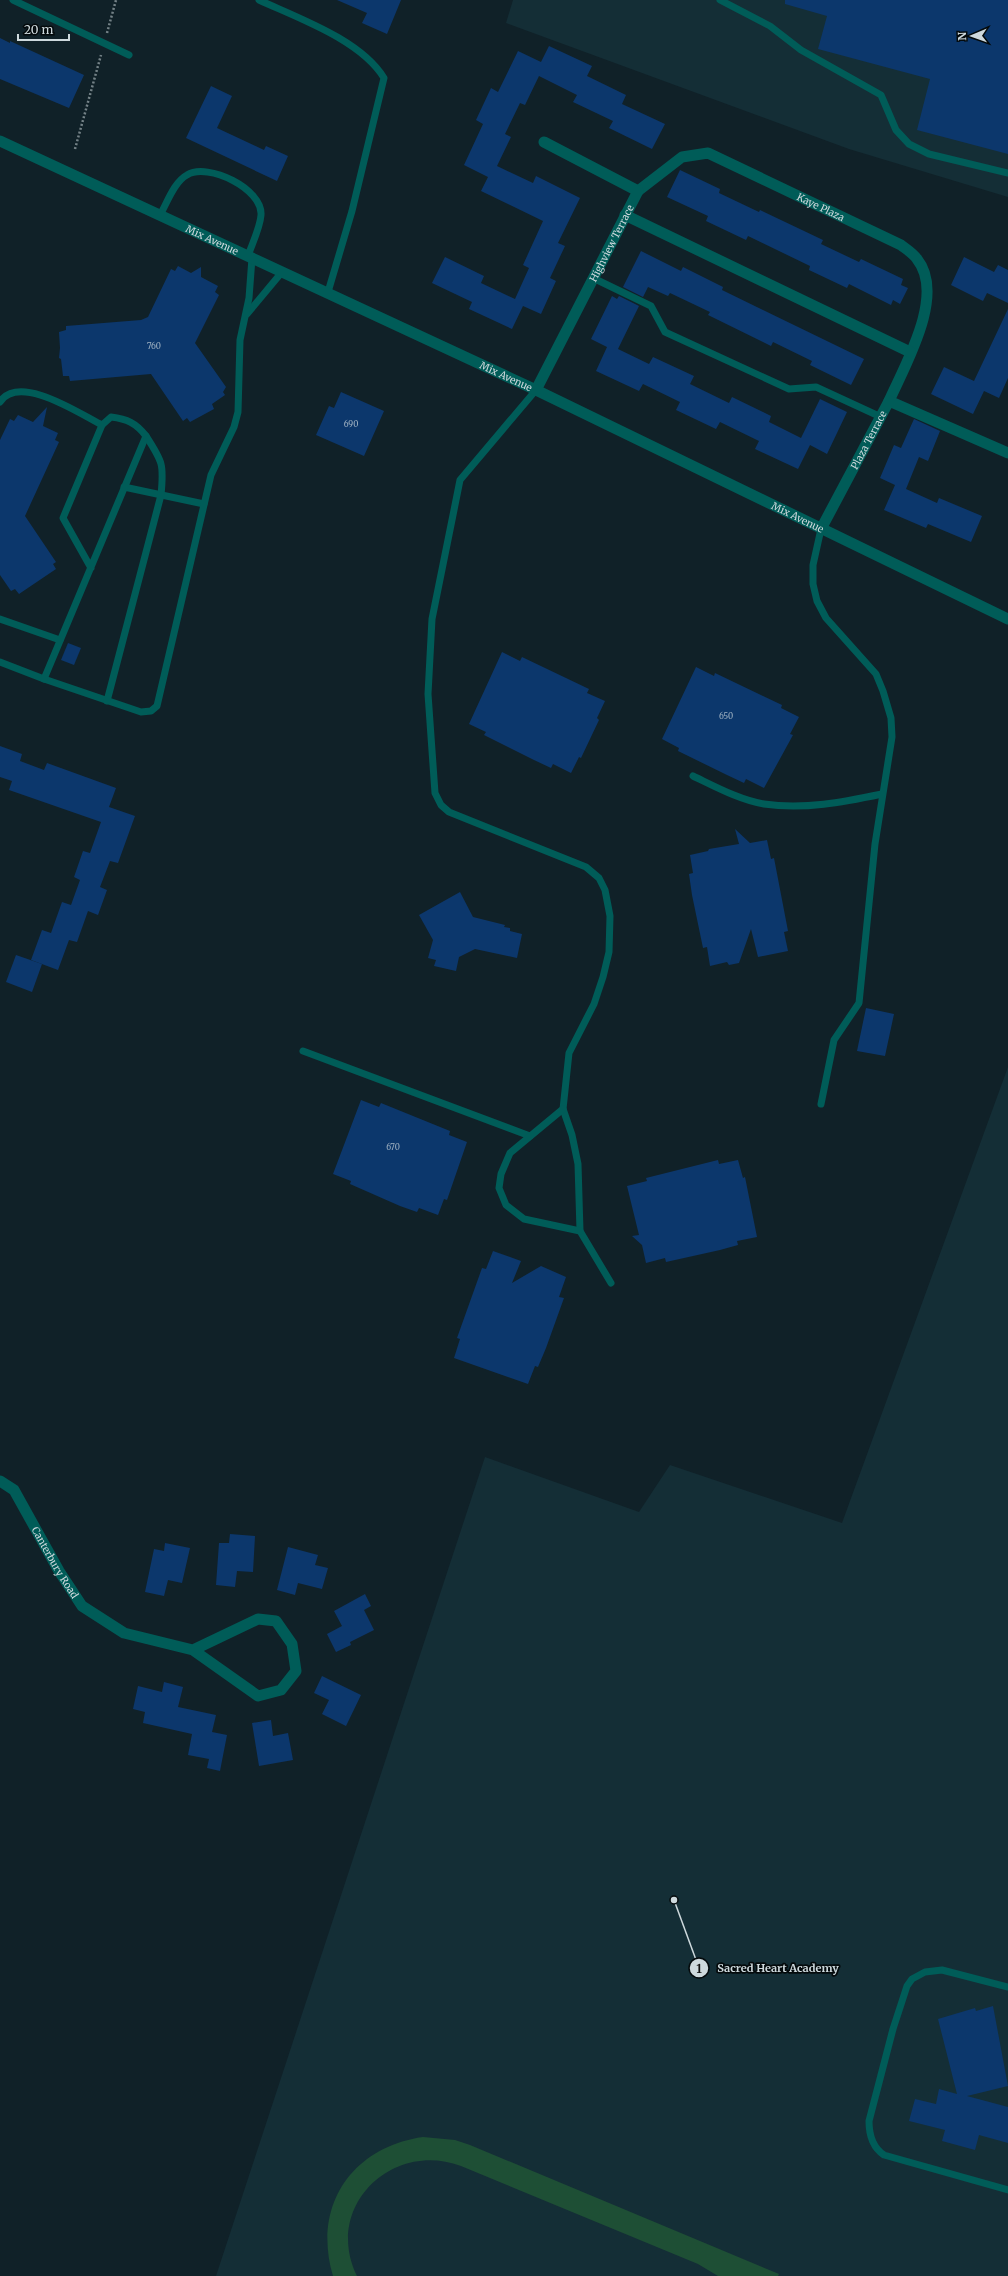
<svg xmlns="http://www.w3.org/2000/svg" width="1008" height="2276" font-family="Merriweather,serif">
<rect width="100%" height="100%" fill="#102128"/>
<!-- built -->
<g fill="#142e36">
<polygon points="513,0 1008,0 1008,197 849,149 506,23"/>
<polygon points="1008,1067 1008,2276 216,2276 485,1457 639,1512 670,1465 842,1523"/>
</g>
<!-- green -->
<path fill="#1e4f35" d="M423,2137L455,2140L470,2145L779,2274L778,2276H718L698,2264L461,2166C392,2140 323,2207 357,2276H333C312,2206 352,2147 423,2137Z"/>
<!-- building -->
<g fill="#0c376c">
<polygon points="337,0 401,0 387,34 362,23 367,13"/>
<polygon points="785,0 1008,0 1008,154 917,130 930,79 818,49 827,16 785,4"/>
<polygon points="0,38 10,43 10,41 84,75 69,108 0,79"/>
<polygon points="549,46 592,66 587,76 626,95 622,104 665,124 652,149 609,128 613,121 573,102 577,95 539,76 525,105 520,103 505,134 511,137 497,166 533,183 536,176 580,198 558,243 565,246 550,278 556,281 541,314 523,306 512,329 469,309 472,302 432,283 445,257 484,276 481,283 515,299 529,268 523,265 543,221 481,191 488,177 464,165 483,124 476,120 491,88 498,92 518,51 541,62"/>
<polygon points="211,86 232,96 217,128 264,150 266,146 288,156 277,181 186,138"/>
<polygon points="680,170 720,189 719,193 759,212 760,210 823,240 821,244 859,262 861,259 903,279 901,285 908,288 900,304 893,300 891,305 849,284 847,288 809,270 810,266 748,236 746,240 706,221 708,216 667,197"/>
<polygon points="641,251 681,271 683,267 723,287 722,290 864,359 851,385 810,365 812,361 773,342 771,346 708,315 710,312 670,293 668,296 648,287 643,297 623,287"/>
<polygon points="964,257 994,272 998,265 1008,270 1008,303 987,293 983,301 951,285"/>
<polygon points="178,266 191,273 201,267 201,277 218,286 215,292 219,295 195,343 226,387 223,392 225,395 212,404 214,409 190,422 187,418 183,421 151,374 70,381 69,376 63,376 61,359 59,358 60,348 59,332 66,330 66,326 141,320 148,317 171,269 175,271"/>
<polygon points="612,296 617,299 619,296 639,306 618,349 649,364 653,357 694,376 690,384 729,403 732,397 771,416 769,422 801,438 820,399 847,412 827,454 810,445 798,469 755,449 759,441 720,422 716,429 676,410 680,402 643,384 639,391 596,371 607,347 591,339"/>
<polygon points="1008,309 1008,378 999,398 984,391 973,414 931,394 944,367 974,381"/>
<polygon points="341,392 384,411 364,456 316,435 329,406 334,408"/>
<polygon points="47,407 43,426 58,433 55,440 59,442 25,516 56,562 53,564 56,569 19,594 15,589 11,591 0,575 0,440 10,419 14,421 18,415 33,422"/>
<polygon points="914,419 940,431 928,461 919,457 906,489 937,503 939,498 982,516 971,542 928,524 926,528 884,510 895,485 880,478 894,445 901,448"/>
<polygon points="68,643 81,648 74,665 61,660"/>
<polygon points="502,652 520,661 522,657 589,689 587,693 605,701 597,718 599,720 581,758 579,757 571,773 553,764 551,768 534,760 484,735 486,732 469,724"/>
<polygon points="696,667 714,676 715,673 782,705 781,708 799,717 790,734 793,735 764,788 746,779 744,783 727,775 678,751 679,748 662,739"/>
<polygon points="0,746 22,754 20,761 44,770 47,763 116,788 109,807 135,816 118,863 110,861 100,887 107,890 98,915 88,911 77,942 69,940 58,970 31,960 42,930 51,933 62,902 71,905 80,880 74,877 83,851 90,853 101,822 9,790 12,781 0,777"/>
<polygon points="735,829 750,843 767,840 771,859 774,858 788,931 784,932 788,951 758,957 751,929 739,963 729,965 727,962 710,966 707,947 703,948 692,895 689,874 693,873 690,855 708,851 709,849 739,844"/>
<polygon points="460,892 473,917 505,925 504,927 510,928 510,931 522,934 517,958 475,949 459,957 456,971 434,966 436,960 428,958 433,940 419,915"/>
<polygon points="16,955 42,964 32,992 6,982"/>
<polygon points="866,1008 894,1014 885,1056 857,1051"/>
<polygon points="361,1100 379,1107 381,1103 450,1131 449,1135 467,1142 447,1200 444,1199 438,1215 419,1208 417,1212 400,1206 350,1184 351,1181 333,1174"/>
<polygon points="718,1160 719,1164 738,1160 743,1178 745,1177 757,1237 737,1241 738,1245 720,1250 666,1262 665,1258 646,1263 642,1245 632,1236 639,1235 627,1186 647,1181 646,1178"/>
<polygon points="493,1251 521,1261 512,1283 541,1266 566,1277 559,1297 564,1298 546,1348 538,1367 535,1366 528,1384 454,1358 460,1339 457,1338 482,1268 486,1269"/>
<polygon points="230,1534 255,1536 253,1572 237,1571 235,1587 216,1585 219,1543 229,1543"/>
<polygon points="165,1543 190,1548 182,1583 168,1580 164,1596 145,1592 154,1549 164,1551"/>
<polygon points="288,1547 318,1555 315,1565 328,1568 322,1589 298,1583 295,1595 277,1590"/>
<polygon points="365,1594 371,1606 364,1610 374,1630 350,1642 351,1645 336,1652 327,1634 342,1626 334,1611"/>
<polygon points="322,1676 361,1695 346,1726 322,1714 329,1700 314,1693"/>
<polygon points="164,1682 183,1687 178,1707 216,1715 212,1732 227,1735 220,1771 207,1768 209,1759 188,1755 192,1734 143,1723 145,1712 133,1709 138,1686 162,1692"/>
<polygon points="271,1720 273,1736 288,1733 293,1760 259,1766 252,1723"/>
<polygon points="993,2006 1008,2086 967,2096 1008,2107 1008,2143 979,2135 975,2150 942,2141 945,2130 909,2121 915,2099 936,2104 939,2089 957,2094 938,2019 975,2008 976,2011"/>
</g>
<g fill="none" stroke-linecap="round" stroke-linejoin="round">
<!-- path -->
<g stroke="#748287" stroke-width="2.5" stroke-dasharray="2 2" stroke-linecap="butt">
<polyline points="107,33 116,0"/>
<polyline points="75,149 101,55"/>
</g>
<!-- service -->
<g stroke="#005c58" stroke-width="7">
<polyline points="13,0 129,55"/>
<path d="M259,0C298,18 361,40 384,78L352,211L328,292"/>
<polyline points="720,0 770,26 801,50 881,95 896,130 909,144 929,154 1008,173"/>
<path d="M160,215C167,203 174,182 187,175C208,162 263,189 261,215C260,228 252,244 248,256"/>
<polyline points="593,278 651,306 665,332 789,389 816,387 881,417"/>
<polyline points="247,314 282,272"/>
<polyline points="536,390 460,480 453,515 432,619 428,694 435,793 441,805 449,812 586,867 599,878 605,890 610,916 609,952 603,977 594,1004 569,1053 563,1109 572,1135 578,1164 580,1231 611,1283"/>
<path d="M0,402C19,373 80,414 102,425"/>
<polyline points="124,487 204,504"/>
<polyline points="821,529 813,565 813,584 817,601 826,618 876,674 883,691 891,718 892,737 875,844 859,1003 834,1040 821,1104"/>
<polyline points="0,619 60,640"/>
<polyline points="0,662 44,679 141,712 151,711 157,706 211,475 234,427 238,412 240,340 249,298 252,258"/>
<path d="M44,679L146,436C136,423 127,419 111,417L102,425L63,518L91,568"/>
<path d="M107,701L161,495C164,465 163,462 146,436"/>
<path d="M693,776C716,787 740,800 764,804C804,810 844,802 882,794"/>
<polyline points="303,1051 530,1136"/>
<polyline points="563,1109 510,1153 501,1174 499,1188 506,1205 524,1219 580,1231"/>
<path d="M1008,1987L942,1970L925,1972L912,1979L907,1986L893,2029L869,2121C869,2135 872,2147 884,2155L1008,2190"/>
</g>
<!-- minor -->
<g stroke="#005c58" stroke-width="11">
<path id="s1" d="M638,191L682,157L708,153L901,245C906,249 913,253 917,259C946,295 905,365 889,401"/>
<polyline points="625,215 910,352"/>
<path id="s2" d="M536,390L638,191L544,142"/>
<path id="s3" d="M821,529L889,401L1008,453"/>
<path id="s4" d="M0,1481L14,1490L59,1571L82,1606L124,1633L193,1650L258,1696L281,1690L296,1671L292,1644L276,1621L258,1619L193,1650"/>
</g>
<!-- tertiary -->
<path stroke="#005c58" stroke-width="11" id="s5" d="M0,141L536,390L1008,619"/>
</g>
<g text-anchor="middle" dominant-baseline="central" stroke-width="3.5" stroke-linejoin="round" paint-order="stroke">
<!-- number labels -->
<g font-size="8" fill="#9eb0c1">
<text x="154" y="346">760</text>
<text x="351" y="424">690</text>
<text x="726" y="716">650</text>
<text x="393" y="1147">670</text>
</g>
<!-- street labels -->
<g font-size="10" fill="#ced9dd" stroke="#040a0c">
<text stroke="none"><textPath href="#s1" startOffset="207">Kaye Plaza</textPath></text>
<text stroke="none"><textPath href="#s5" startOffset="234">Mix Avenue</textPath></text>
<text stroke="none"><textPath href="#s2" startOffset="165">Highview Terrace</textPath></text>
<text stroke="none"><textPath href="#s5" startOffset="558">Mix Avenue</textPath></text>
<text stroke="none"><textPath href="#s3" startOffset="101">Plaza Terrace</textPath></text>
<text stroke="none"><textPath href="#s5" startOffset="882">Mix Avenue</textPath></text>
<text stroke="none"><textPath href="#s4" startOffset="100">Canterbury Road</textPath></text>
</g>
</g>
<!-- callouts -->
<path fill="none" stroke="#ced9dd" stroke-width="1.5" d="M674 1900L699 1968"/>
<g fill="#ced9dd" stroke="#040a0c" stroke-width="1.5">
<circle cx="674" cy="1900" r="4"/>
<circle cx="699" cy="1968" r="10"/>
</g>
<g font-size="12" text-anchor="middle" font-weight="bold" fill="#111">
<text x="699" y="1973">1</text>
</g>
<g font-size="11" text-anchor="middle" font-weight="bold" fill="#ced9dd" stroke="#040a0c" stroke-width="3.5" stroke-linejoin="round" paint-order="stroke">
<text x="778" y="1972">Sacred Heart Academy</text>
</g>
<!-- north arrow -->
<g transform="translate(972 36) rotate(268)" stroke="#040a0c" stroke-width="3" paint-order="stroke">
<path d="M0-3L7 15L0 10L-7 15Z" fill="#ced9dd"/>
<text y="-6" font-size="11" font-weight="bold" text-anchor="middle" fill="#ced9dd">N</text>
</g>
<!-- scale -->
<path d="M18 34v6h51v-6" fill="none" stroke="#ced9dd" stroke-width="2"/>
<text x="24" y="34" font-size="12" fill="#ced9dd" stroke="#040a0c" stroke-width="3" paint-order="stroke">20 m</text>
</svg>
